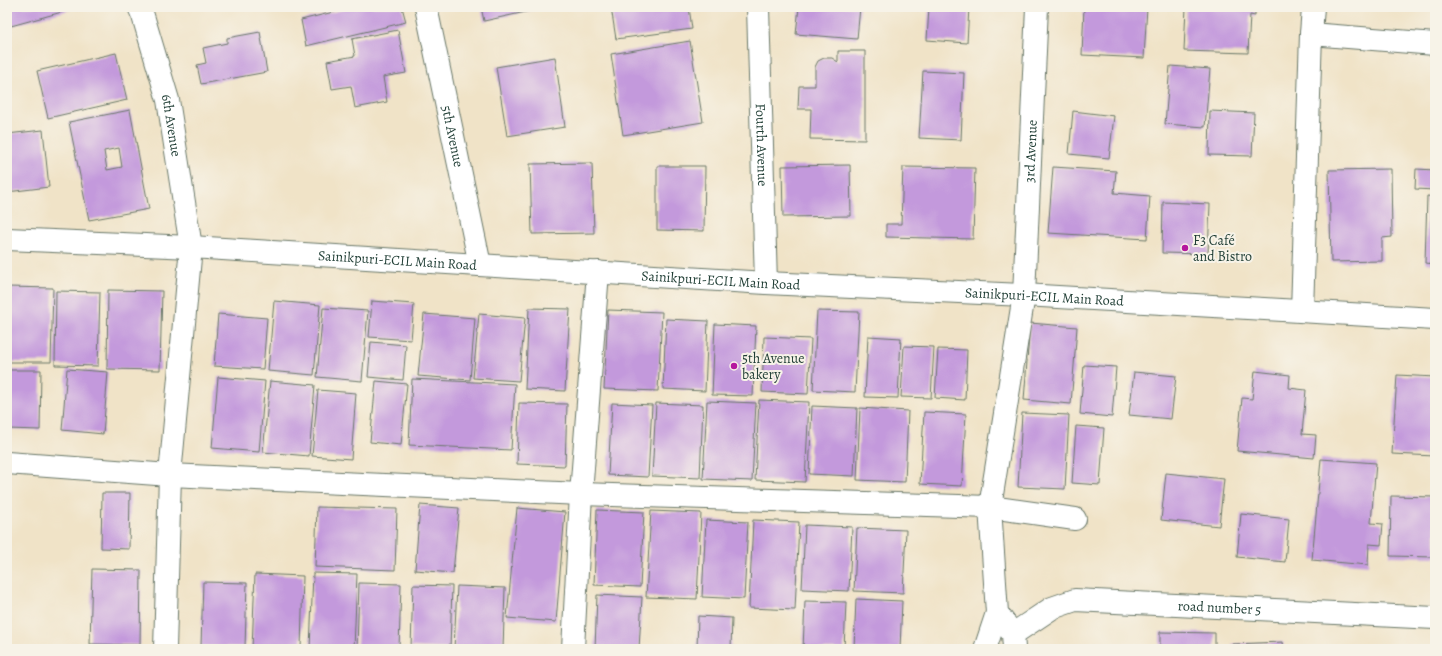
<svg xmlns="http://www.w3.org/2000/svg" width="1442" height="656" font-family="Alegreya,serif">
<rect width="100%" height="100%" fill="#f7f3e8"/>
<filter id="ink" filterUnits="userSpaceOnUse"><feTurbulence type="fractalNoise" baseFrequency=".025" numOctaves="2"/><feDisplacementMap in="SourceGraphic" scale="8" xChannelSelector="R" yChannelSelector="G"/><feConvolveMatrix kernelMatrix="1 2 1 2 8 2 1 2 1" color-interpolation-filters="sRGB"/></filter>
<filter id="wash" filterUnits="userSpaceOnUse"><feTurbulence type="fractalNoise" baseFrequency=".012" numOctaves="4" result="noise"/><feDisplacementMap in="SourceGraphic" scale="16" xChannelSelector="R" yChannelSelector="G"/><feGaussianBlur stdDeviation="0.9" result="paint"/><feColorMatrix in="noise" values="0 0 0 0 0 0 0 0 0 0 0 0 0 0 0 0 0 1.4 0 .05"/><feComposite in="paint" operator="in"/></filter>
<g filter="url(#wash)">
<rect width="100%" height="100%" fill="#f0e3c7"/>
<g id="blocks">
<!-- building -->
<g fill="#c399dc" fill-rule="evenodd">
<polygon points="7,7 80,7 11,26"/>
<polygon points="354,7 402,7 406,22 306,46 301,20"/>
<polygon points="481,7 544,7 544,8 484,21"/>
<polygon points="611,7 689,7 692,29 616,39"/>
<polygon points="799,7 860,7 857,39 796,34"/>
<polygon points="929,7 969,7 967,43 927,40"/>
<polygon points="1084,7 1147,7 1144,58 1082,55"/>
<polygon points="1186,7 1255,7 1255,16 1250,15 1248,53 1184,51"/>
<polygon points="398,30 406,73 383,77 387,102 355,108 351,86 332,89 327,61 355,56 352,39"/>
<polygon points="260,32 267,72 201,84 197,65 206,63 203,48 227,43 227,38"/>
<polygon points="690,41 703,122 623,135 611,54"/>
<polygon points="838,51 865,51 865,140 810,139 811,109 798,109 799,86 815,86 815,67 818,61 824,58 832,58 838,62"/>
<polygon points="116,53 127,100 48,118 37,71"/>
<polygon points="555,57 565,127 507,136 496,67"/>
<polygon points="1170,66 1210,69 1205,127 1165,124"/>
<polygon points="923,71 964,73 961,140 919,138"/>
<path d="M130,110L149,209L89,220L69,122ZM119,148L122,167L107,170L104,151Z"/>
<polygon points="1073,111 1114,116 1109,158 1069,154"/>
<polygon points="1210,111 1254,113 1252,156 1209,155"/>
<polygon points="43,130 49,187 7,192 7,134"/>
<polygon points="592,163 594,233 532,234 530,164"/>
<polygon points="850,165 851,216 783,217 782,166"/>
<polygon points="657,166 705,166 704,231 657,230"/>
<polygon points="903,167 975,168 973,239 886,237 886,224 901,224"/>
<polygon points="1053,167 1116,171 1114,193 1150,196 1147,239 1048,233"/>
<polygon points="1391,169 1392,237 1382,238 1382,261 1331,262 1329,170"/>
<polygon points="1416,169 1435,170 1435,190 1415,189"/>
<polygon points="1427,196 1435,197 1435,264 1425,263"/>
<polygon points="1163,202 1210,204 1208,254 1162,253"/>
<polygon points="7,287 53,288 51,362 7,362"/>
<polygon points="108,290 162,291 160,370 107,369"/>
<polygon points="56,291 100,292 98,366 55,365"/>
<polygon points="274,301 320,305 314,375 268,371"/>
<polygon points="372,301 414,304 411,340 369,337"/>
<polygon points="323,308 368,311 362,381 317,377"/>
<polygon points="529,308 570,309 565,391 525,389"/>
<polygon points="608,310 662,312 658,391 604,389"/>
<polygon points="817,311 859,312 855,392 813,390"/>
<polygon points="218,314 267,318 263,369 214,366"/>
<polygon points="424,314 475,318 470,380 418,376"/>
<polygon points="479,314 525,318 519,381 473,378"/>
<polygon points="666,319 708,321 705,391 663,389"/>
<polygon points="1030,323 1077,327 1071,404 1024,400"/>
<polygon points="715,324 756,326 753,396 712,395"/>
<polygon points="868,336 901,338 898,398 865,397"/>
<polygon points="764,337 811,339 808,394 762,392"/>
<polygon points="371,342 406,345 403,380 368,377"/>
<polygon points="904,346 934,347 931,398 901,397"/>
<polygon points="938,349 967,350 965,400 935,398"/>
<polygon points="1084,365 1116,367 1112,417 1080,414"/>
<polygon points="67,369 108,372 103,434 62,430"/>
<polygon points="7,370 41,370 40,430 7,429"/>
<polygon points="1255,371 1290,375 1289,388 1306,390 1302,434 1316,435 1314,458 1237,451 1242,398 1252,399"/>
<polygon points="1134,372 1176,376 1171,419 1129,415"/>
<polygon points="1397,375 1435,377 1435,456 1392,454"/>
<polygon points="218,377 265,381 259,452 212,448"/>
<polygon points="412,379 515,384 511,450 409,445"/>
<polygon points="270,381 315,385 309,456 263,452"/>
<polygon points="376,381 407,384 401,445 370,442"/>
<polygon points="318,390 356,393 351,459 312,456"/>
<polygon points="759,400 809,402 805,482 755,480"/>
<polygon points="707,401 756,403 752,481 703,479"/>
<polygon points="519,403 567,404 565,466 517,464"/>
<polygon points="612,403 652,405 648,477 608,475"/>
<polygon points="656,403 703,405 700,478 652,476"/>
<polygon points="812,406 857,408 854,476 809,474"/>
<polygon points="860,408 908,411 905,482 857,480"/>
<polygon points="924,412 966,414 962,486 920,484"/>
<polygon points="1022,413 1069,415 1065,489 1018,487"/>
<polygon points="1076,426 1104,428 1100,485 1072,483"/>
<polygon points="1321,459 1376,463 1371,523 1383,524 1381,545 1369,544 1368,565 1312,560"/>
<polygon points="1166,473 1224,479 1219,526 1161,520"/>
<polygon points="102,493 130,493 129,549 101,548"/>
<polygon points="1391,496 1435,497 1435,557 1390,556"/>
<polygon points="420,505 459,508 453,573 415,570"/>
<polygon points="317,507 397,509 395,570 315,567"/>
<polygon points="517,508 565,512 556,622 507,618"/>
<polygon points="597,510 644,512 640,587 594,585"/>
<polygon points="651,511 701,513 697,599 646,597"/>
<polygon points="1241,514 1289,519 1285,562 1237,557"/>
<polygon points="706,520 748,522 744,599 702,597"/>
<polygon points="753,520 799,522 795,610 749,608"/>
<polygon points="805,525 852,527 849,591 802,589"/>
<polygon points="857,528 906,530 903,593 854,591"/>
<polygon points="92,569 141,570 140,645 90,644"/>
<polygon points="313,573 357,574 354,649 310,649"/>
<polygon points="255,574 303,576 301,649 252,649"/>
<polygon points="203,582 247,583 245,647 201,646"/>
<polygon points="359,583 401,584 399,649 357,649"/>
<polygon points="413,585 452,586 450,649 411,647"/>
<polygon points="457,586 505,588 503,649 454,649"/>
<polygon points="597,595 642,597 639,649 595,649"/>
<polygon points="856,599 902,601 900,649 854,649"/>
<polygon points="805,601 846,602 844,649 803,649"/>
<polygon points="698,616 732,618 731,649 697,649"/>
<polygon points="1160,632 1215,633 1215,649 1160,649"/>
<polygon points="1283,642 1284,649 1232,649 1232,644"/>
</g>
</g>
</g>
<g filter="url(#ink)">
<use href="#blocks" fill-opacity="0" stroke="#687767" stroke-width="1"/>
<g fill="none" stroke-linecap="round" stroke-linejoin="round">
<defs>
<g id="minor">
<path id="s1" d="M426,7L480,265"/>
<path id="s2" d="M758,7L766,283"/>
<polyline points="1313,7 1311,34 1435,44"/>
<polyline points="1302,311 1311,34"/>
<polyline points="7,463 170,475 581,494 990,507 1075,519"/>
<path id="s3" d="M1013,634L1052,608L1075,600L1435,618"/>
<polyline points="1014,648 1013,634 997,613 990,507 1024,295"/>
<polyline points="165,649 170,475 191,247"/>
<polyline points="573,649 581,494 598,272"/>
<polyline points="985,649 997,613"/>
</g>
<g id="tertiary">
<path id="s4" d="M139,7L143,16L168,100L191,247"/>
<path id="s5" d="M1024,295L1037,7"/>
</g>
<g id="secondary">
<path id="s6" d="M7,239L191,247L766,283L1024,295L1435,319"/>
</g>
</defs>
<!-- minor casing -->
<use href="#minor" stroke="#687767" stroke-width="24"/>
<!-- tertiary casing -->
<use href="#tertiary" stroke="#687767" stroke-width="24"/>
<!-- secondary casing -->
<use href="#secondary" stroke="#687767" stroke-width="24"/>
<!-- minor -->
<use href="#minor" stroke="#fff" stroke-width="22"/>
<!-- tertiary -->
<use href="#tertiary" stroke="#fff" stroke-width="22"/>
<!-- secondary -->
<use href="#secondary" stroke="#fff" stroke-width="22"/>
</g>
</g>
<!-- markers -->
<g fill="#b5179e" stroke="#f7f3e8" stroke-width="1.5">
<circle cx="1185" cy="248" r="4"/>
<circle cx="734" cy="366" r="4"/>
</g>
<g text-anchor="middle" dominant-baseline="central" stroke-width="4" stroke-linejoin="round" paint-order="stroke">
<!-- street labels -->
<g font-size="14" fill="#1f3d34" stroke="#f7f3e8">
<text stroke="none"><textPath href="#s4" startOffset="123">6th Avenue</textPath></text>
<text stroke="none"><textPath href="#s1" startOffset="132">5th Avenue</textPath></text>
<text stroke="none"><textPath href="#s2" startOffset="138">Fourth Avenue</textPath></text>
<text stroke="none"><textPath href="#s5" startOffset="144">3rd Avenue</textPath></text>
<text stroke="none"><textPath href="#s6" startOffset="391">Sainikpuri-ECIL Main Road</textPath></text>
<text stroke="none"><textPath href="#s6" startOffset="715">Sainikpuri-ECIL Main Road</textPath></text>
<text stroke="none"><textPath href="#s6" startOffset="1039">Sainikpuri-ECIL Main Road</textPath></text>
<text stroke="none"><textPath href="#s3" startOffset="216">road number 5</textPath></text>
</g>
<!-- poi labels -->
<g font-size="14" fill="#1f3d34" stroke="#f7f3e8" text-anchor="start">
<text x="1193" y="240">F3 Café<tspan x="1193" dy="16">and Bistro</tspan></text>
<text x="742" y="358">5th Avenue<tspan x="742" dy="16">bakery</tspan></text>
</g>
</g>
<!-- margin -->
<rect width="1442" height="656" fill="none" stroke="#f7f3e8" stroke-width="24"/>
</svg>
